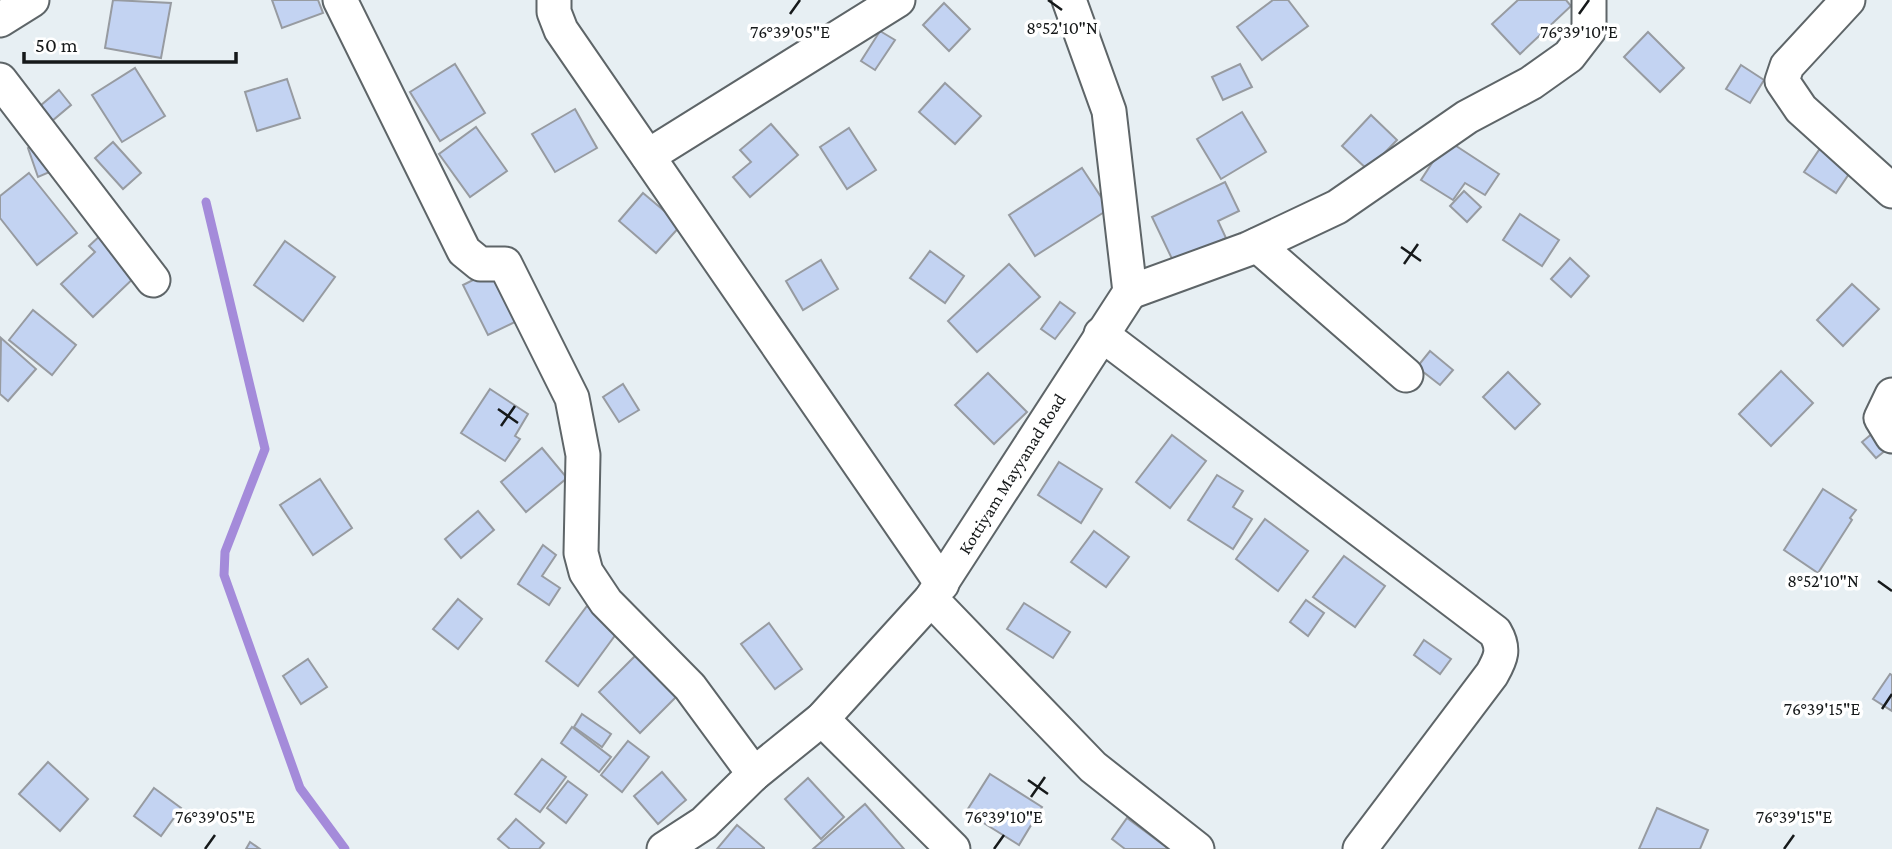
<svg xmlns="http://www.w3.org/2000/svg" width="1892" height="849" font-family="'Crimson Pro',serif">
<rect width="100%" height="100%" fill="#e7eff3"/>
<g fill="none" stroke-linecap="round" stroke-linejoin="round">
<!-- stream -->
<polyline stroke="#a48bda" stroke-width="9" points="206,202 265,449 225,552 224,575 300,788 345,849"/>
</g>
<!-- building -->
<g fill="#c3d3f2" stroke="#979ba1" stroke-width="2">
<polygon points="113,0 171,3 161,58 105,48"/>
<polygon points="272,0 318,0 323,13 282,28"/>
<polygon points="1273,0 1288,0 1308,26 1262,60 1237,27"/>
<polygon points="1518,0 1566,0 1571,6 1520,54 1492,24"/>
<polygon points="944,3 970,29 949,51 923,25"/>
<polygon points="880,31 895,40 875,70 861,61"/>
<polygon points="1648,32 1684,68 1660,92 1624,57"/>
<polygon points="455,64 485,113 440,141 410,92"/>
<polygon points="1240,64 1252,87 1223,100 1212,77"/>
<polygon points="1741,65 1764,80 1750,103 1726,89"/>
<polygon points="135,68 165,116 122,142 92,95"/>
<polygon points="287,79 300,118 257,131 245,92"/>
<polygon points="945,83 981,116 955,144 919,112"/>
<polygon points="59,90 71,105 52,121 40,106"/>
<polygon points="575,109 597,148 555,172 532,134"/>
<polygon points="1242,112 1266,152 1221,179 1197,139"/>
<polygon points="1371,115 1397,140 1368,170 1342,146"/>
<polygon points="771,124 798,155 750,197 733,177 751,162 740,150"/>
<polygon points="476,127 507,171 470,197 439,154"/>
<polygon points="849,128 876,170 847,189 820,147"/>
<polygon points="1447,140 1499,174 1485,195 1465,183 1453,200 1421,180"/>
<polygon points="113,142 141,173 123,189 95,158"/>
<polygon points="42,143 52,171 38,177 28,148"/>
<polygon points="1821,147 1853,168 1836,193 1804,172"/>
<polygon points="1082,168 1109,209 1035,256 1009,215"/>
<polygon points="29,173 77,233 37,265 0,218 0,196"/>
<polygon points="1225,182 1239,211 1218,221 1226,238 1174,263 1152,217"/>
<polygon points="1464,191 1481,207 1467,222 1450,206"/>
<polygon points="643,193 681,225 656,253 619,221"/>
<polygon points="1520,214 1559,240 1542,266 1503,240"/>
<polygon points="103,233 140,272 93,317 61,284 95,252 89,246"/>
<polygon points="285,241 335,277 303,321 254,285"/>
<polygon points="930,251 964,276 945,303 910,278"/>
<polygon points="1570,258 1589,276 1571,297 1551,279"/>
<polygon points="821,260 838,289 803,310 786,281"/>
<polygon points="1009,264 1040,297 977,352 948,321"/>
<polygon points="499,267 525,317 488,335 463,285"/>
<polygon points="1852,284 1879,309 1843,346 1817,320"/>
<polygon points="1060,302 1075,313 1055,339 1041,329"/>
<polygon points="33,310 76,345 52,375 9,340"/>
<polygon points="1,338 36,369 8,401 0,394"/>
<polygon points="1430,351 1453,370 1440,385 1417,367"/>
<polygon points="1781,371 1813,403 1771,446 1739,414"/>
<polygon points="1508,372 1540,404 1515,429 1483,397"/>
<polygon points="988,373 1027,412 994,444 955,405"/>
<polygon points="623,384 639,410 619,422 603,397"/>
<polygon points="490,389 528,414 515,436 520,439 505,461 461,433"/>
<polygon points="1880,427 1892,445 1876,458 1862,442"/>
<polygon points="1172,435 1206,461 1170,508 1136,482"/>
<polygon points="542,448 567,478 526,512 501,482"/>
<polygon points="1059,462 1102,489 1081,523 1038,495"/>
<polygon points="1217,475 1243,491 1233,507 1252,519 1233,549 1188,520"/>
<polygon points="320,479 352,528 313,555 280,505"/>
<polygon points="1823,489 1856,510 1850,518 1852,520 1818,573 1784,550"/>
<polygon points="478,511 494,530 461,558 445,539"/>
<polygon points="1265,519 1308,551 1278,591 1236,559"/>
<polygon points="1094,531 1129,557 1106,587 1071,562"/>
<polygon points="543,545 556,555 542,576 560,588 549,605 518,584"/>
<polygon points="1344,556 1385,586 1355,627 1313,597"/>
<polygon points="458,599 482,619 458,649 433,629"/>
<polygon points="1306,600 1324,613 1308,636 1290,622"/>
<polygon points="1024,603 1070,632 1053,658 1007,629"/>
<polygon points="587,606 619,630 578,686 546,661"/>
<polygon points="769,623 802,669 775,689 741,644"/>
<polygon points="1424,640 1451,659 1440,674 1414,655"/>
<polygon points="642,649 683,690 640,733 599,692"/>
<polygon points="308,659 327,687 301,704 283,676"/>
<polygon points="1890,674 1892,675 1892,711 1873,699"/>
<polygon points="582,714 611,734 602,747 574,727"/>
<polygon points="572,727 611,757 599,772 561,743"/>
<polygon points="628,741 649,757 622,792 601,775"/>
<polygon points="542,759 566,777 540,812 515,794"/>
<polygon points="48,762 88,799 60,831 19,794"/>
<polygon points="662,772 686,800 658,824 634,796"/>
<polygon points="990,774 1042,807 1019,845 966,812"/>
<polygon points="808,778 844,817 821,839 785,799"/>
<polygon points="568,781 587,795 566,823 547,808"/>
<polygon points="154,788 181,808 161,836 134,816"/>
<polygon points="865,804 904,849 813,849"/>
<polygon points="1657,808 1708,830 1700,849 1639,849"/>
<polygon points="1127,818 1169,849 1125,849 1112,839"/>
<polygon points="516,819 544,843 539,849 510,849 498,839"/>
<polygon points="737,825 764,848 764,849 717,849"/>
<polygon points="250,842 260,849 246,849"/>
</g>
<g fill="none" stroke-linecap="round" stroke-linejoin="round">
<defs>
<g id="minor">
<polyline points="340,0 464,251 480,264 505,264 572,398 583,455 581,553 586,572 606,602 690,687 754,774"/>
<polyline points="554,0 554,12 561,30 942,584"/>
<polyline points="1848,0 1787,66 1782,81 1801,109 1892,191"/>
<polyline points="0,20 32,0"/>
<polyline points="0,80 153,280"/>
<polyline points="648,156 898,0"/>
<polyline points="1257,245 1406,375"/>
<polyline points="1130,292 1248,249 1337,207 1467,117 1531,83 1569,56 1589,30 1589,0"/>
<path d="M1101,334L1495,632C1505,649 1501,658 1492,674L1360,849"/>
<polyline points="1892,395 1881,418 1892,436"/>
<polyline points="931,599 1093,767 1197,849"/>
<polyline points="822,719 953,849"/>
<polyline points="664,849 704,823 754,774 822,719 931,599 1130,292 1109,111 1069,0"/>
</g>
</defs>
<!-- minor casing -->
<use href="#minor" stroke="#5e6568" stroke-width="37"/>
<!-- minor -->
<use href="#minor" stroke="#fff" stroke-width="33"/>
</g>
<!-- ticks -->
<path fill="none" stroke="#16191a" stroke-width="2.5" d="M1048,0L1062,10M790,14L800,0M1579,14L1589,0M1401,247L1421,261M1404,264L1418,244M498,409L518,423M501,426L515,406M1878,581L1892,591M1882,709L1892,694M1028,780L1048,794M1031,797L1045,777M205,849L215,835M994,849L1004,835M1784,849L1794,835"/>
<g text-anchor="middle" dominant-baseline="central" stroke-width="7" stroke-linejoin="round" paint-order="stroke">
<!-- street labels -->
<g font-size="18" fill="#16191a" stroke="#fff">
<text transform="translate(1012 474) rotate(-58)">Kottiyam Mayyanad Road</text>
</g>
</g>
<g font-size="18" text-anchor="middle" fill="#16191a" stroke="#fff" stroke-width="7" stroke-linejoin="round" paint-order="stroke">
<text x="1062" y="34">8°52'10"N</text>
<text x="790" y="38">76°39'05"E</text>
<text x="1579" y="38">76°39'10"E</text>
<text x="1823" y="587">8°52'10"N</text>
<text x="1822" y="715">76°39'15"E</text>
<text x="215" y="823">76°39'05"E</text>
<text x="1004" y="823">76°39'10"E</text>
<text x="1794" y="823">76°39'15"E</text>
</g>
<!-- scale -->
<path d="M24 52v10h212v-10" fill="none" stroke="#16191a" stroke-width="3.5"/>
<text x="35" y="52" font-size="21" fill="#16191a" stroke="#ffffff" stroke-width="5" paint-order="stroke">50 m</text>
</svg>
